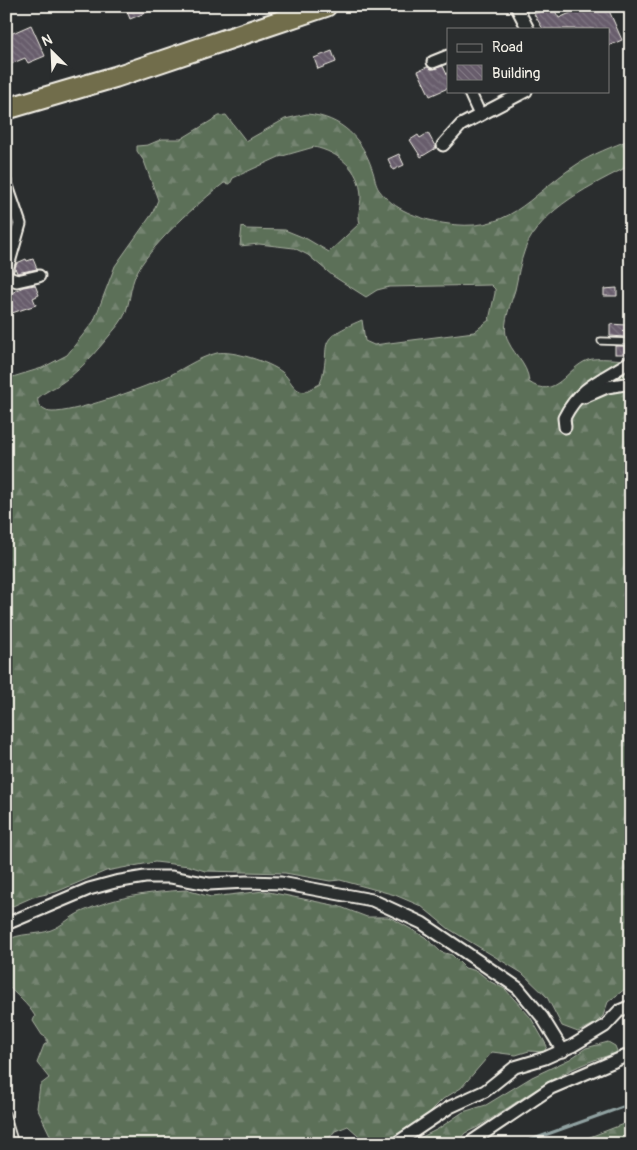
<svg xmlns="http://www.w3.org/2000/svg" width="637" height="1150" font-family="Pangolin,sans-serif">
<defs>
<pattern id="forest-firs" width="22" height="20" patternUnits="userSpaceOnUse" patternTransform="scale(1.25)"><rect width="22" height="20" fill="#5c6f59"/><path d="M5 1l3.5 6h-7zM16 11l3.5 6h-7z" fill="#748471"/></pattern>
<pattern id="building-back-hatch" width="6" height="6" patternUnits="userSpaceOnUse" patternTransform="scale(1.25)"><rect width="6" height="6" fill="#685d6c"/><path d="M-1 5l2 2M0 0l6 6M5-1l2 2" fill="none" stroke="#7e7581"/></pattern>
</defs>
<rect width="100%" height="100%" fill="#2a2d2e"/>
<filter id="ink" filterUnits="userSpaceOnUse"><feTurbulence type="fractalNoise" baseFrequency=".02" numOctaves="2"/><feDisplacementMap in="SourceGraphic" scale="10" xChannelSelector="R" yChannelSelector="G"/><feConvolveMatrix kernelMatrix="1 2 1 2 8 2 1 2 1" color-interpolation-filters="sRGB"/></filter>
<g filter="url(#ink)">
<!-- forest -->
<g fill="url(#forest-firs)" stroke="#a8b0a0" fill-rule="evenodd">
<path d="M307,114C342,117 363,139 373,172C375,178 375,184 379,190C394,210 418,218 442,223C510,235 526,198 576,165C592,154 612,147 631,139V165C594,184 541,208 525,249C520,262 518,277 515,290C511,303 503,322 506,335C510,353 528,362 529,382C556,401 566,368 588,360C596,357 621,360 631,360V991L625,989L608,1002L603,1016L596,1023L578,1032L562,1026L547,997L522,973L449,929L421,906L395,895L340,880L330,881L285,873L205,871L189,866L155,862L106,871L56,892L33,897L6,909V379L42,368L67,355L94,321L115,266L152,214L158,200L144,161L137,151V146L148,145L162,139H181L219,116L226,115L246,141L285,119ZM314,147C338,152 360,169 361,196C361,206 357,214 360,223L329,252L307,239L285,230L245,229L242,226L240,246L259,244L294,248L308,255L333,276L366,297L377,290L389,287L491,285L495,289V293L489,320L474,332L374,345L365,341L362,320C310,342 334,342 320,384L304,392C293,391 290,378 282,372C269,362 233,350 217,353C196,358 181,371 162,379C141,389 73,413 52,412C45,412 36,406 38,398C45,391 55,388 63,382C84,368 103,343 119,324C132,308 128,287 138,270C156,240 196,205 224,183L230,184L233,178L279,157Z"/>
<path d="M186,890L211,897L264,891L338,906L367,917H388L395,920L425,937L441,952L452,955L465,968L477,971L491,982L505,989L531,1018L547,1046L544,1052L529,1051L516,1055L492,1052L461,1088L443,1099L427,1115L384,1143L368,1144L348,1126L335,1131L324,1144H60L56,1137H51L37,1108L40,1085L49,1078L37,1063L44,1045L47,1043V1038L42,1035L33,1021L35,1016C28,1004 16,995 6,984V941C20,932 36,936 51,930C62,926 70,917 81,912C115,897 149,892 186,890Z"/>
<path d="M608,1042L615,1046L617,1051L615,1054C565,1065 520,1101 478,1127L465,1133L456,1144H408L438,1129L463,1112L486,1105L532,1077L570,1059L586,1048Z"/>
<polygon points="631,1121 631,1144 572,1144"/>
</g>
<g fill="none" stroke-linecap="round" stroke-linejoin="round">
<!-- stream -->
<polyline stroke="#90a1a1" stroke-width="3" points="520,1144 631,1104"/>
</g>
<!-- building -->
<g fill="url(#building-back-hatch)" stroke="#f4f1e8">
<polygon points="125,6 160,6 160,7 130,19"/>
<polygon points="552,6 559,18 586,6 607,6 622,40 608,46 608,29 543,29 534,14"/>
<polygon points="31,25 45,56 28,63 25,58 6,66 6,36"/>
<polygon points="332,51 336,62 318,69 314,58"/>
<polygon points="443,66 448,77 448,88 430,96 418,71 427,67 432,69"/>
<polygon points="428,133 436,148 421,157 410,140 418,135 420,138"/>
<polygon points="399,154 404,165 393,170 388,159"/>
<polygon points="26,259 27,261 33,259 37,269 17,273 15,268 17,263"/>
<polygon points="35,285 39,295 33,298 36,305 6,315 6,296 23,287"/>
<polygon points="617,288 617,296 604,296 604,289"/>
<polygon points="610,324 626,325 625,337 610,336"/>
<rect x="615" y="346" width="10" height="8"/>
</g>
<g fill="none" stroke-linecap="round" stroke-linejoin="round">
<defs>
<g id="lane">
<polyline points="601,341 631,342"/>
<polyline points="6,1114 15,1144"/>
</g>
<g id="street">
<polyline points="516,6 528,29"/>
<polyline points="433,62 448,56"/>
<polyline points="469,91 480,115"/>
<polyline points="443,145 461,125 526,91"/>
<polyline points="6,183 20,224 6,273"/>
<polyline points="6,277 17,281 39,276"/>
<polyline points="584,397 607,387 631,383"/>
<path d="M565,427L564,418C580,386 604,379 631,361"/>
<polyline points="6,924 89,889 115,882 145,877 171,877 209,884 246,882 281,883 372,900 422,923 518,988 542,1017 563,1051"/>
<polyline points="395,1144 450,1107 485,1091 515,1067 545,1058 572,1046 605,1026 619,1011 631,1006"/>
<polyline points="468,1144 551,1088 631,1054"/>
</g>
<polyline id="highway" points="6,109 115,77 326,6"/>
</defs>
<!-- lane casing -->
<use href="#lane" stroke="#f4f1e8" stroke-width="9"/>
<!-- street casing -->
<use href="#street" stroke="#f4f1e8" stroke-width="15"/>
<!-- highway casing -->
<use href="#highway" stroke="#f4f1e8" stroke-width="24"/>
<!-- lane -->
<use href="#lane" stroke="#2a2d2e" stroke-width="5.5"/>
<!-- street -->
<use href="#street" stroke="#2a2d2e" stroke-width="11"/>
<!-- highway -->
<use href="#highway" stroke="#716d4b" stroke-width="20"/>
</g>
</g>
<!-- margin -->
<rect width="637" height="1150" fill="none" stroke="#2a2d2e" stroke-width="25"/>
<rect x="12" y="12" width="612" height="1125" fill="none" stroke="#f4f1e8" stroke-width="2" filter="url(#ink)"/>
<!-- legend -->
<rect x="447" y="28" width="162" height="65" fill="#2a2d2e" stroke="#7b7b78"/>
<rect x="457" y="44" width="25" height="8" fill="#2a2d2e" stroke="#7b7b78"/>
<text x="492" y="52" font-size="15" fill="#f4f1e8">Road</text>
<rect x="457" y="65" width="25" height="15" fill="url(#building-back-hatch)" stroke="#7b7b78"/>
<text x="492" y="78" font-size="15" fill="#f4f1e8">Building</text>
<!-- north arrow -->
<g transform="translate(52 52) rotate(336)" stroke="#2a2d2e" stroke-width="4" paint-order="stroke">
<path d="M0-4L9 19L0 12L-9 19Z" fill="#f4f1e8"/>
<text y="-8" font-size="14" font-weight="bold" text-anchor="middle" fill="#f4f1e8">N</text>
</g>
</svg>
